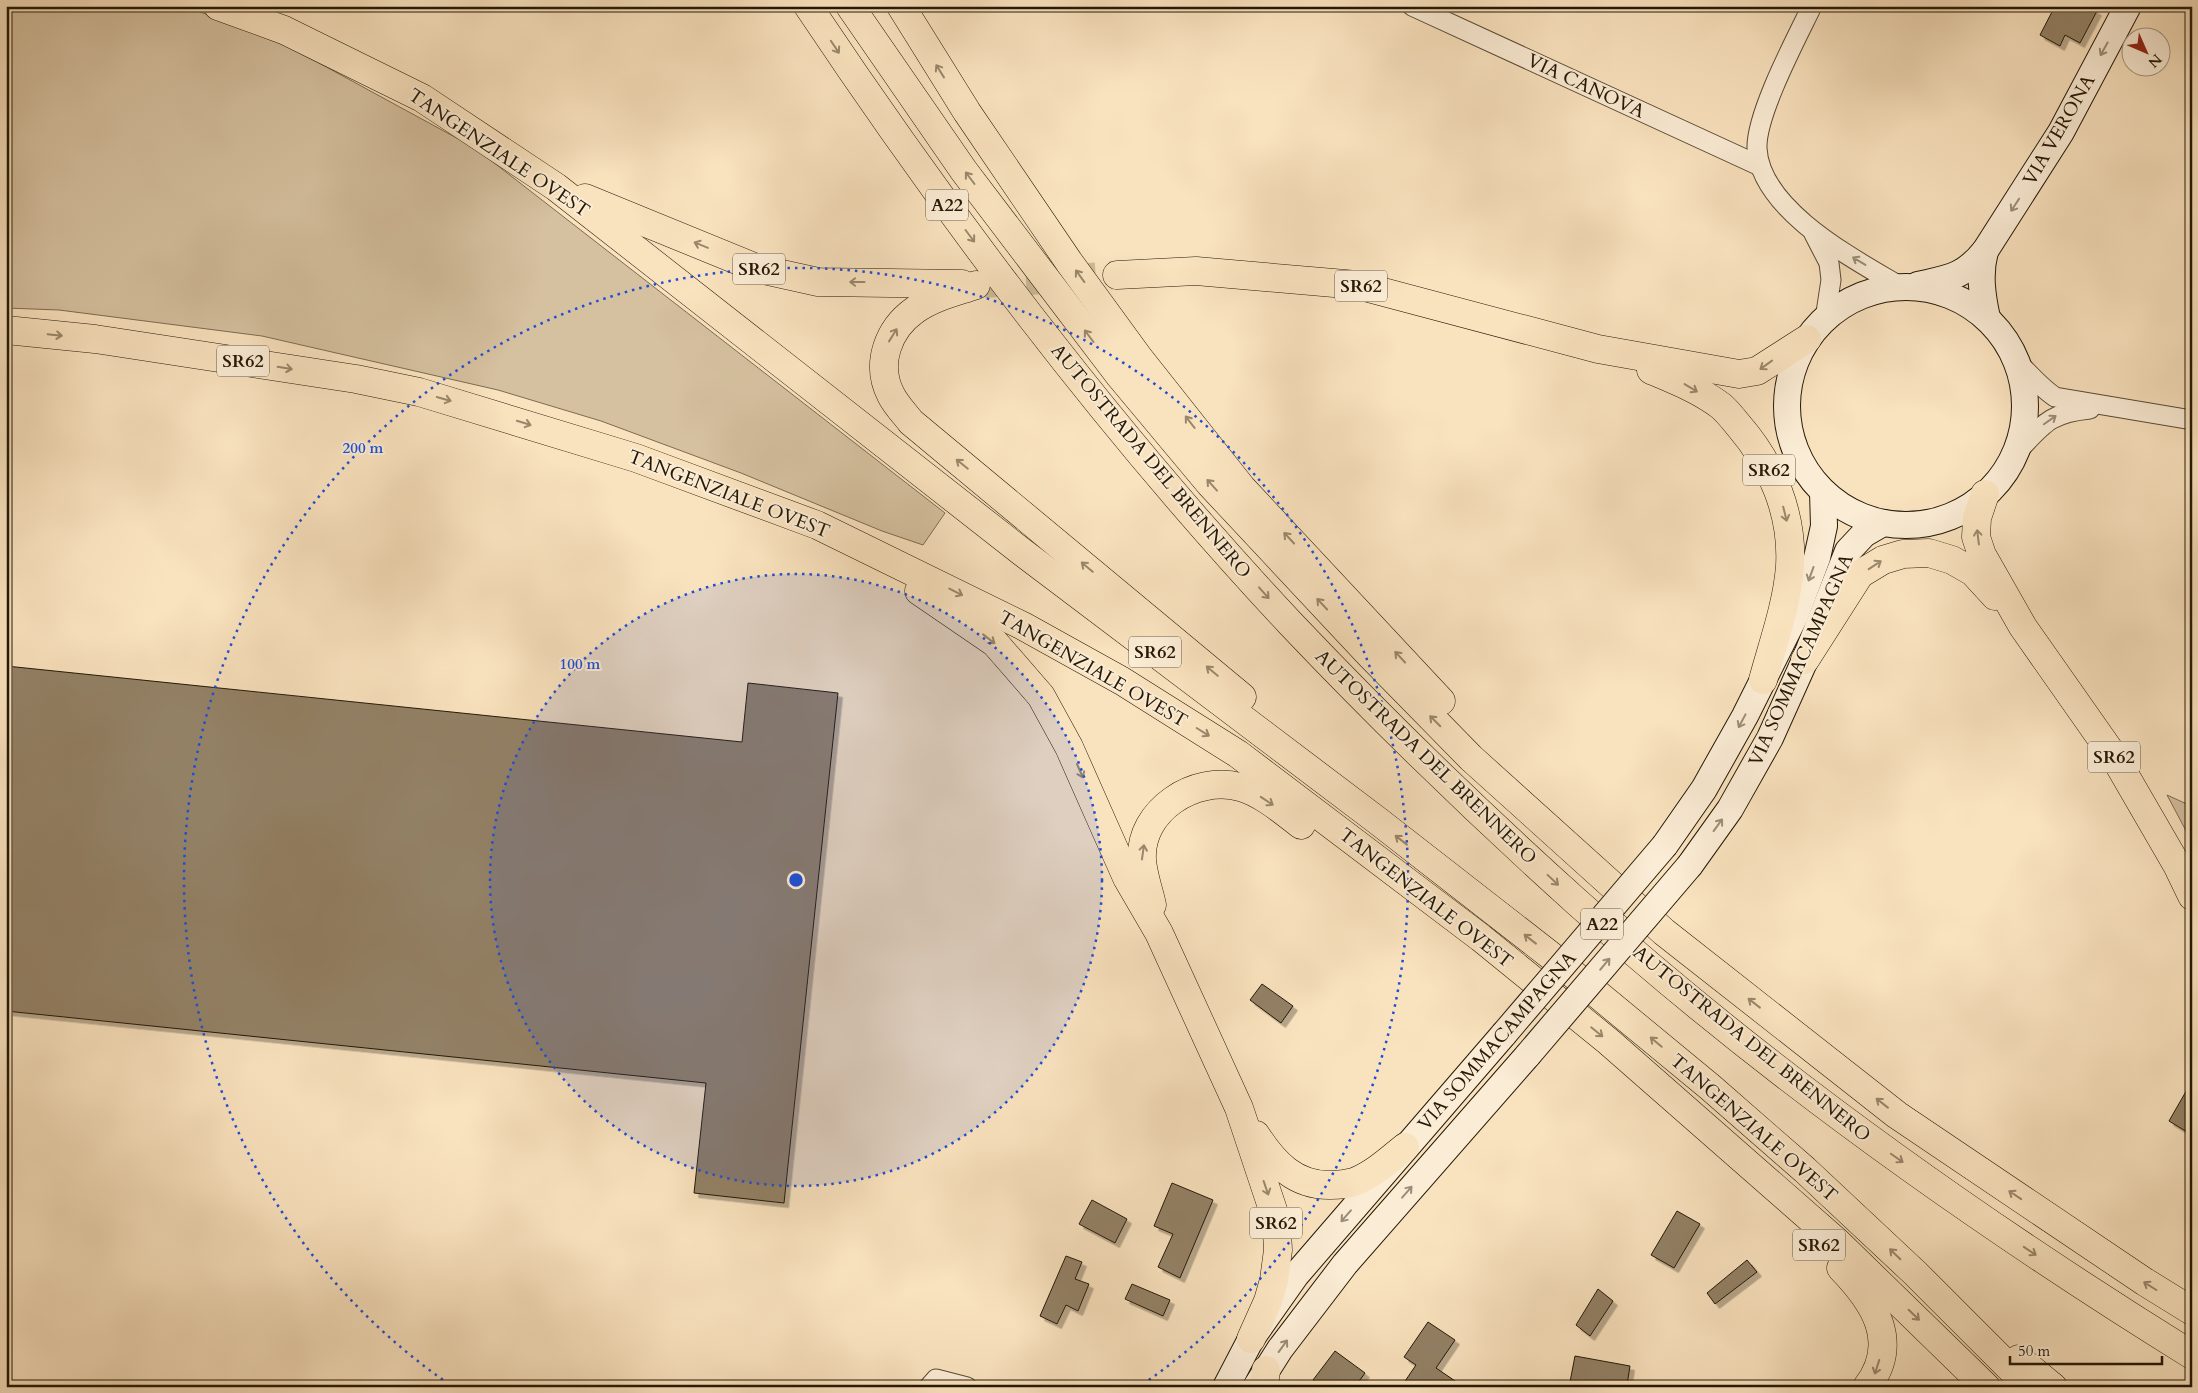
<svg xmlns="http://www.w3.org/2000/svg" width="2198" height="1393" font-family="Cardo,serif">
<defs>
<filter id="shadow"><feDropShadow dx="4.5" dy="4.5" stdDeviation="0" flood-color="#0004"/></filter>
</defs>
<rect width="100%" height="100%" fill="#f9e2be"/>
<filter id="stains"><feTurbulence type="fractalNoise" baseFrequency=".004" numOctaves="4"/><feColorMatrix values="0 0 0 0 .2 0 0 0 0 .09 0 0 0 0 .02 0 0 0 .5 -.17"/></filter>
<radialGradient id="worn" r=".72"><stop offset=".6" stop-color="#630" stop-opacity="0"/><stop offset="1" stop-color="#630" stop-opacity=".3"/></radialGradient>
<!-- green -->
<g fill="#d5c09f" stroke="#7c6c52">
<polygon points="6,6 185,6 280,43 319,63 475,148 945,513 923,545 882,531 741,473 601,421 498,390 262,336 59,310 6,308"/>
<polygon points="2167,795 2189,805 2192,809 2192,842"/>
</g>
<!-- building -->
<g fill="#938166" stroke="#241806" filter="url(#shadow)">
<polygon points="2055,6 2088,6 2097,11 2080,43 2065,35 2060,46 2040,35"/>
<polygon points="6,666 742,742 748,683 838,693 784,1203 694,1193 706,1083 6,1011"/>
<polygon points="1262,984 1293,1006 1281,1023 1250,1000"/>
<polygon points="2192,1081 2192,1135 2169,1121"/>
<polygon points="1172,1183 1213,1200 1180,1278 1158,1267 1173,1234 1154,1226"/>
<polygon points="1092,1200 1127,1219 1115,1243 1079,1224"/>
<polygon points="1677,1211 1700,1224 1674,1268 1651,1255"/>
<polygon points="1066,1256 1082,1262 1075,1279 1089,1284 1078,1311 1066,1305 1057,1324 1040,1316"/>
<polygon points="1747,1260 1757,1272 1715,1304 1707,1293"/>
<polygon points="1132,1284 1170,1300 1163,1316 1125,1299"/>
<polygon points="1598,1289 1613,1301 1590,1336 1576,1325"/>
<polygon points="1428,1322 1455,1340 1436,1368 1464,1387 1401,1387 1416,1365 1404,1357"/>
<polygon points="1335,1351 1365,1373 1355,1387 1322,1387 1313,1380"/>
<polygon points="1575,1356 1630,1366 1627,1385 1615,1383 1615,1387 1569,1387"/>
</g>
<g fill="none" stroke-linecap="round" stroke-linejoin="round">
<!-- highway-tunnel -->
<polyline stroke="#ceba99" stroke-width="28" stroke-dasharray="28 14" stroke-linecap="butt" points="984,284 1117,275"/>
<defs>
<g id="street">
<polyline points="1412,6 1760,166"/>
<path d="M1812,6C1796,39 1756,114 1757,148C1760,210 1854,259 1901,287"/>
<polyline points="1814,234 1829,263 1831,280 1825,319"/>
<path d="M2017,362C2030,374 2040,387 2055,397L2192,420"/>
<path d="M2015,454C2043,425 2048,413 2090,409"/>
<polyline points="929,1387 936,1379 967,1387"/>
</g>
<g id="secondary">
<path d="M1985,251C1979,274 1982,295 1987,318"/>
<path d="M1918,285C1949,278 1964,277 1985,251L2061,132L2128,6"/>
<circle cx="1906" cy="406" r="119"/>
<polyline points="1665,845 1704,789 1745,716 1795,616 1817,558 1824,526 1823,492"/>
<polyline points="1690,865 1730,809 1770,738 1805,660 1848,551 1864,534 1883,523"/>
<polyline points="1226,1387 1251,1339 1296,1275 1504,1034"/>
<polyline points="1256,1387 1280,1349 1345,1264 1528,1055"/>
</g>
<g id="highway">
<polyline points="218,6 284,30 422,98 556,187 1022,552 1378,821 1550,955 1710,1087 1805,1170 1915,1273 2029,1387"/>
<path d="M808,6C953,223 1111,432 1290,623C1382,720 1478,813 1578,903C1767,1073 1976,1221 2192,1355"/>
<polyline points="850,6 964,171 1119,375 1210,484 1369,654 1471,758 1664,932 1897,1115 2145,1282 2192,1311"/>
<polyline points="901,6 967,112 1069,262 1139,358 1242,488 1441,701"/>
<polyline points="585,198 759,269 818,282 962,284"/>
<polyline points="1117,275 1196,271 1357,285 1598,349 1739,374 1757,371 1807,339"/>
<path d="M976,285C956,292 933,297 915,310C888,329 875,364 891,395C896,405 904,413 911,422L1242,697"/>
<polyline points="6,330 95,339 356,379 419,392 636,458 817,525 1023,626 1122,681 1238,754 1481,938 1609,1042 1837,1242 1986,1387"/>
<path d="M1651,370C1675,380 1700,390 1721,406C1728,412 1734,420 1739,426C1772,464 1793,514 1790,566C1787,605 1773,643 1763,680"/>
<polyline points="1985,494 1977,518 1976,537 1982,555 2023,627 2115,758 2177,865 2192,896"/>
<polyline points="919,591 995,643 1041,696 1069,747 1127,878 1159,933 1239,1108 1274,1213 1277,1232 1278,1250 1274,1280 1268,1301 1251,1339"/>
<polyline points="1805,660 1860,574 1883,560 1903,554 1929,553 1952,560 1973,572 1995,596"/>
<path d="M1152,905C1149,891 1143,875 1142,860C1139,810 1195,775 1240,787C1262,793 1283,811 1301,825"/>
<path d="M1256,1135C1274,1163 1295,1186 1331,1185C1339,1185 1347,1184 1354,1182C1374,1174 1389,1160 1405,1147"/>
<path d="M1841,1268C1874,1302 1901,1342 1867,1387"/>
<polyline points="2019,1359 2053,1387"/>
<polyline points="1264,1387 1266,1370"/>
</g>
</defs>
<!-- street casing -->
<use href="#street" stroke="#594a34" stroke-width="21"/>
<!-- secondary casing -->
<use href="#secondary" stroke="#241806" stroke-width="28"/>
<!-- highway casing -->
<use href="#highway" stroke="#241806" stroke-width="29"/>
<!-- street -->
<use href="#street" stroke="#fbecd5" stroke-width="19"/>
<!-- secondary -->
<use href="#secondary" stroke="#fbecd5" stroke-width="26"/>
<!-- highway -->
<use href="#highway" stroke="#f9e2be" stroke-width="28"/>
<defs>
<g id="secondary-bridge">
<polyline points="1504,1034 1665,845"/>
<polyline points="1528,1055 1690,865"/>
</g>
</defs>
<!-- secondary-bridge casing -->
<use href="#secondary-bridge" stroke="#241806" stroke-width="28" stroke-linecap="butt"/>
<!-- secondary-bridge -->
<use href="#secondary-bridge" stroke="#fbecd5" stroke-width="26"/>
</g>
<!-- one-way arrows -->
<defs><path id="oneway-shaft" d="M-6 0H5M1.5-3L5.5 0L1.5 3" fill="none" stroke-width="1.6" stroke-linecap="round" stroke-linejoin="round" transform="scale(1.25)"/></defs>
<g stroke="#99876b">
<use href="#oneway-shaft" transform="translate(835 47) rotate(56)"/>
<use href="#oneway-shaft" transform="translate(940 71) rotate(-122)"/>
<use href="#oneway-shaft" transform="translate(970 178) rotate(-127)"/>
<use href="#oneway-shaft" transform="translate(970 236) rotate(53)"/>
<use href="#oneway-shaft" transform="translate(701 245) rotate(-158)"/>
<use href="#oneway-shaft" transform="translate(1080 276) rotate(-126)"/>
<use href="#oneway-shaft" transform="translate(857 282) rotate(-180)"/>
<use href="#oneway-shaft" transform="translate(55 335) rotate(6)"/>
<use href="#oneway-shaft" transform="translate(893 335) rotate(-58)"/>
<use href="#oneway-shaft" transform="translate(1089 336) rotate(-127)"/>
<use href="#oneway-shaft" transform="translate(1766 365) rotate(144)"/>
<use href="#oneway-shaft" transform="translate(285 368) rotate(9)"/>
<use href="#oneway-shaft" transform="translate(1691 388) rotate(31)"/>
<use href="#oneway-shaft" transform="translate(444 399) rotate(16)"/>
<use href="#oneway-shaft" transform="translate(1190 422) rotate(-128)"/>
<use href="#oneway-shaft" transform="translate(524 423) rotate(17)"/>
<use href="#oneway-shaft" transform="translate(962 464) rotate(-141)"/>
<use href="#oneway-shaft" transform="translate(1212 485) rotate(-132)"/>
<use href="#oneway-shaft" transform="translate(1785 514) rotate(76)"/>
<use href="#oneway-shaft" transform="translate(1978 537) rotate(-97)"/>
<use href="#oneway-shaft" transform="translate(1289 538) rotate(-133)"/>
<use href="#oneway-shaft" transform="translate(1875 565) rotate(-33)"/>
<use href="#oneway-shaft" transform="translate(1087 567) rotate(-140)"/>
<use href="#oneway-shaft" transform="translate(956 592) rotate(27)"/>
<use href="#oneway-shaft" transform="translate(1264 593) rotate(48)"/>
<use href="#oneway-shaft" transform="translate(1322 604) rotate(-133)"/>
<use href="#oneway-shaft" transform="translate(989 639) rotate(38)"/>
<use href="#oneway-shaft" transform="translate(1400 657) rotate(-133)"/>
<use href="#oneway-shaft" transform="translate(1212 671) rotate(-140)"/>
<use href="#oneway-shaft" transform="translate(1435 721) rotate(-135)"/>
<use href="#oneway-shaft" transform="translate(1203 732) rotate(32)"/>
<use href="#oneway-shaft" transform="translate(1080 771) rotate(66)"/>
<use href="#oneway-shaft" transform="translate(1267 801) rotate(34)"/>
<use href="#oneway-shaft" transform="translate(1401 840) rotate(-142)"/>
<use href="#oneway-shaft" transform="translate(1143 852) rotate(-82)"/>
<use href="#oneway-shaft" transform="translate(1553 880) rotate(43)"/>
<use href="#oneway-shaft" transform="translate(1530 939) rotate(-142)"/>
<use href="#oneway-shaft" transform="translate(1754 1003) rotate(-142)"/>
<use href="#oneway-shaft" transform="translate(1597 1032) rotate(39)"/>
<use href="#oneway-shaft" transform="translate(1656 1042) rotate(-140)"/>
<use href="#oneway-shaft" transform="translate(1882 1103) rotate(-142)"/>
<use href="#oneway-shaft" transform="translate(1897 1158) rotate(35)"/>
<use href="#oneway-shaft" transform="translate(1266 1188) rotate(71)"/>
<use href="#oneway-shaft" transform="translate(2015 1195) rotate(-146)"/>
<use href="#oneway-shaft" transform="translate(2030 1251) rotate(34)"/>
<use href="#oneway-shaft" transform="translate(1895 1254) rotate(-136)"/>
<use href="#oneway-shaft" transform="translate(2150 1286) rotate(-148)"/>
<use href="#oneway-shaft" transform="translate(1914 1315) rotate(44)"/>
<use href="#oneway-shaft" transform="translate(1877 1367) rotate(108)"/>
</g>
<g stroke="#9a8d78">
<use href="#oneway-shaft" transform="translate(2104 49) rotate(119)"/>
<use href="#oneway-shaft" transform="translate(2015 205) rotate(123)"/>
<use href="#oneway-shaft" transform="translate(1859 261) rotate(-149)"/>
<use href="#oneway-shaft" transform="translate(2050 420) rotate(-35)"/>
<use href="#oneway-shaft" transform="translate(1811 574) rotate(110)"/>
<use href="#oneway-shaft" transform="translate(1742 721) rotate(118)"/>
<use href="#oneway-shaft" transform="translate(1718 825) rotate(-54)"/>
<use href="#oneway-shaft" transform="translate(1605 964) rotate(-50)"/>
<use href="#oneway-shaft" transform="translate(1407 1192) rotate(-49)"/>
<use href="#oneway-shaft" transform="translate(1346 1216) rotate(131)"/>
<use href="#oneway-shaft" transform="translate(1283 1346) rotate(-54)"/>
</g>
<!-- distance rings -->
<circle cx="796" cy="880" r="306" fill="#1d4ed8" fill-opacity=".12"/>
<g fill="none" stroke="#1d4ed8" stroke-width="2.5" stroke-dasharray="2.5 5">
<circle cx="796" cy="880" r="306"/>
<path d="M449 1384A612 612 0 1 1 1143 1384"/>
</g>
<g text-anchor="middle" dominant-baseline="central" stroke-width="4" stroke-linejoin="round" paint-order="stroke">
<!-- shield labels -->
<g fill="#fbecd5" stroke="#645844" stroke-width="1">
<rect x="926" y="189.5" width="42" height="31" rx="4"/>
<rect x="733" y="253.5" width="52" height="31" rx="4"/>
<rect x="1335" y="270.5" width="52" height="31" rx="4"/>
<rect x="217" y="345.5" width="52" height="31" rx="4"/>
<rect x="1743" y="454.5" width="52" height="31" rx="4"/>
<rect x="1129" y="636.5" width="52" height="31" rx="4"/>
<rect x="2088" y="741.5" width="52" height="31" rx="4"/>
<rect x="1581" y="908.5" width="42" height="31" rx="4"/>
<rect x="1250" y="1207.5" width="52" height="31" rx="4"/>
<rect x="1793" y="1229.5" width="52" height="31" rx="4"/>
</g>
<g font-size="18" font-weight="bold" fill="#241806">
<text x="947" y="205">A22</text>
<text x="759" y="269">SR62</text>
<text x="1361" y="286">SR62</text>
<text x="243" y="361">SR62</text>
<text x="1769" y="470">SR62</text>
<text x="1155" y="652">SR62</text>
<text x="2114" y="757">SR62</text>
<text x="1602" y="924">A22</text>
<text x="1276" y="1223">SR62</text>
<text x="1819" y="1245">SR62</text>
</g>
<!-- street labels -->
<g font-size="19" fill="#241806" stroke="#fbecd5">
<text transform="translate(1586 86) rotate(25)">VIA CANOVA</text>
<text transform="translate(2059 130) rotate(-60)">VIA VERONA</text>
<text transform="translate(499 153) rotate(34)">TANGENZIALE OVEST</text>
<text transform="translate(1151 461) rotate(50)">AUTOSTRADA DEL BRENNERO</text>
<text transform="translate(729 494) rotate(21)">TANGENZIALE OVEST</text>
<text transform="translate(1801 660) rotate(-66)">VIA SOMMACAMPAGNA</text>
<text transform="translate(1093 669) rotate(30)">TANGENZIALE OVEST</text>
<text transform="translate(1426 757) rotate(44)">AUTOSTRADA DEL BRENNERO</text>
<text transform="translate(1426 898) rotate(38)">TANGENZIALE OVEST</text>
<text transform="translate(1497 1041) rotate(-49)">VIA SOMMACAMPAGNA</text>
<text transform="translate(1752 1044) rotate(39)">AUTOSTRADA DEL BRENNERO</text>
<text transform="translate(1754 1128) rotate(41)">TANGENZIALE OVEST</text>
</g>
</g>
<circle cx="796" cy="880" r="8" fill="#1d4ed8" stroke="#fbecd5" stroke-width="2.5"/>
<g font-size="15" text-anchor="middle" font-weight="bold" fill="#1d4ed8" stroke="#fbecd5" stroke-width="4" stroke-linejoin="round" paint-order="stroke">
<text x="363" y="453">200 m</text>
<text x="580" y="669">100 m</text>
</g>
<!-- margin -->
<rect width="2198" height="1393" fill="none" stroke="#f9e2be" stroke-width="25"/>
<rect x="8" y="8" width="2183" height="1378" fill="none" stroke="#241806" stroke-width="2.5"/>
<rect x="12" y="12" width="2173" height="1368" fill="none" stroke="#241806"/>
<!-- north arrow -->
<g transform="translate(2146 52) rotate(135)"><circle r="24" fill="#fbecd5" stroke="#a59782"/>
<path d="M0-4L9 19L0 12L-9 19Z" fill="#8f2418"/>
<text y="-8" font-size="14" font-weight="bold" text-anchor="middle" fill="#241806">N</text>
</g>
<!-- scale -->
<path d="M2010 1356v8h152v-8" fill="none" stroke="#241806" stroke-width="2.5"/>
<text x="2018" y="1356" font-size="15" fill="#241806" stroke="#fbecd5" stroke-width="4" paint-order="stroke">50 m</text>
<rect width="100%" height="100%" filter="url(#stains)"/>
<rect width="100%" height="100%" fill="url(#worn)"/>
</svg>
